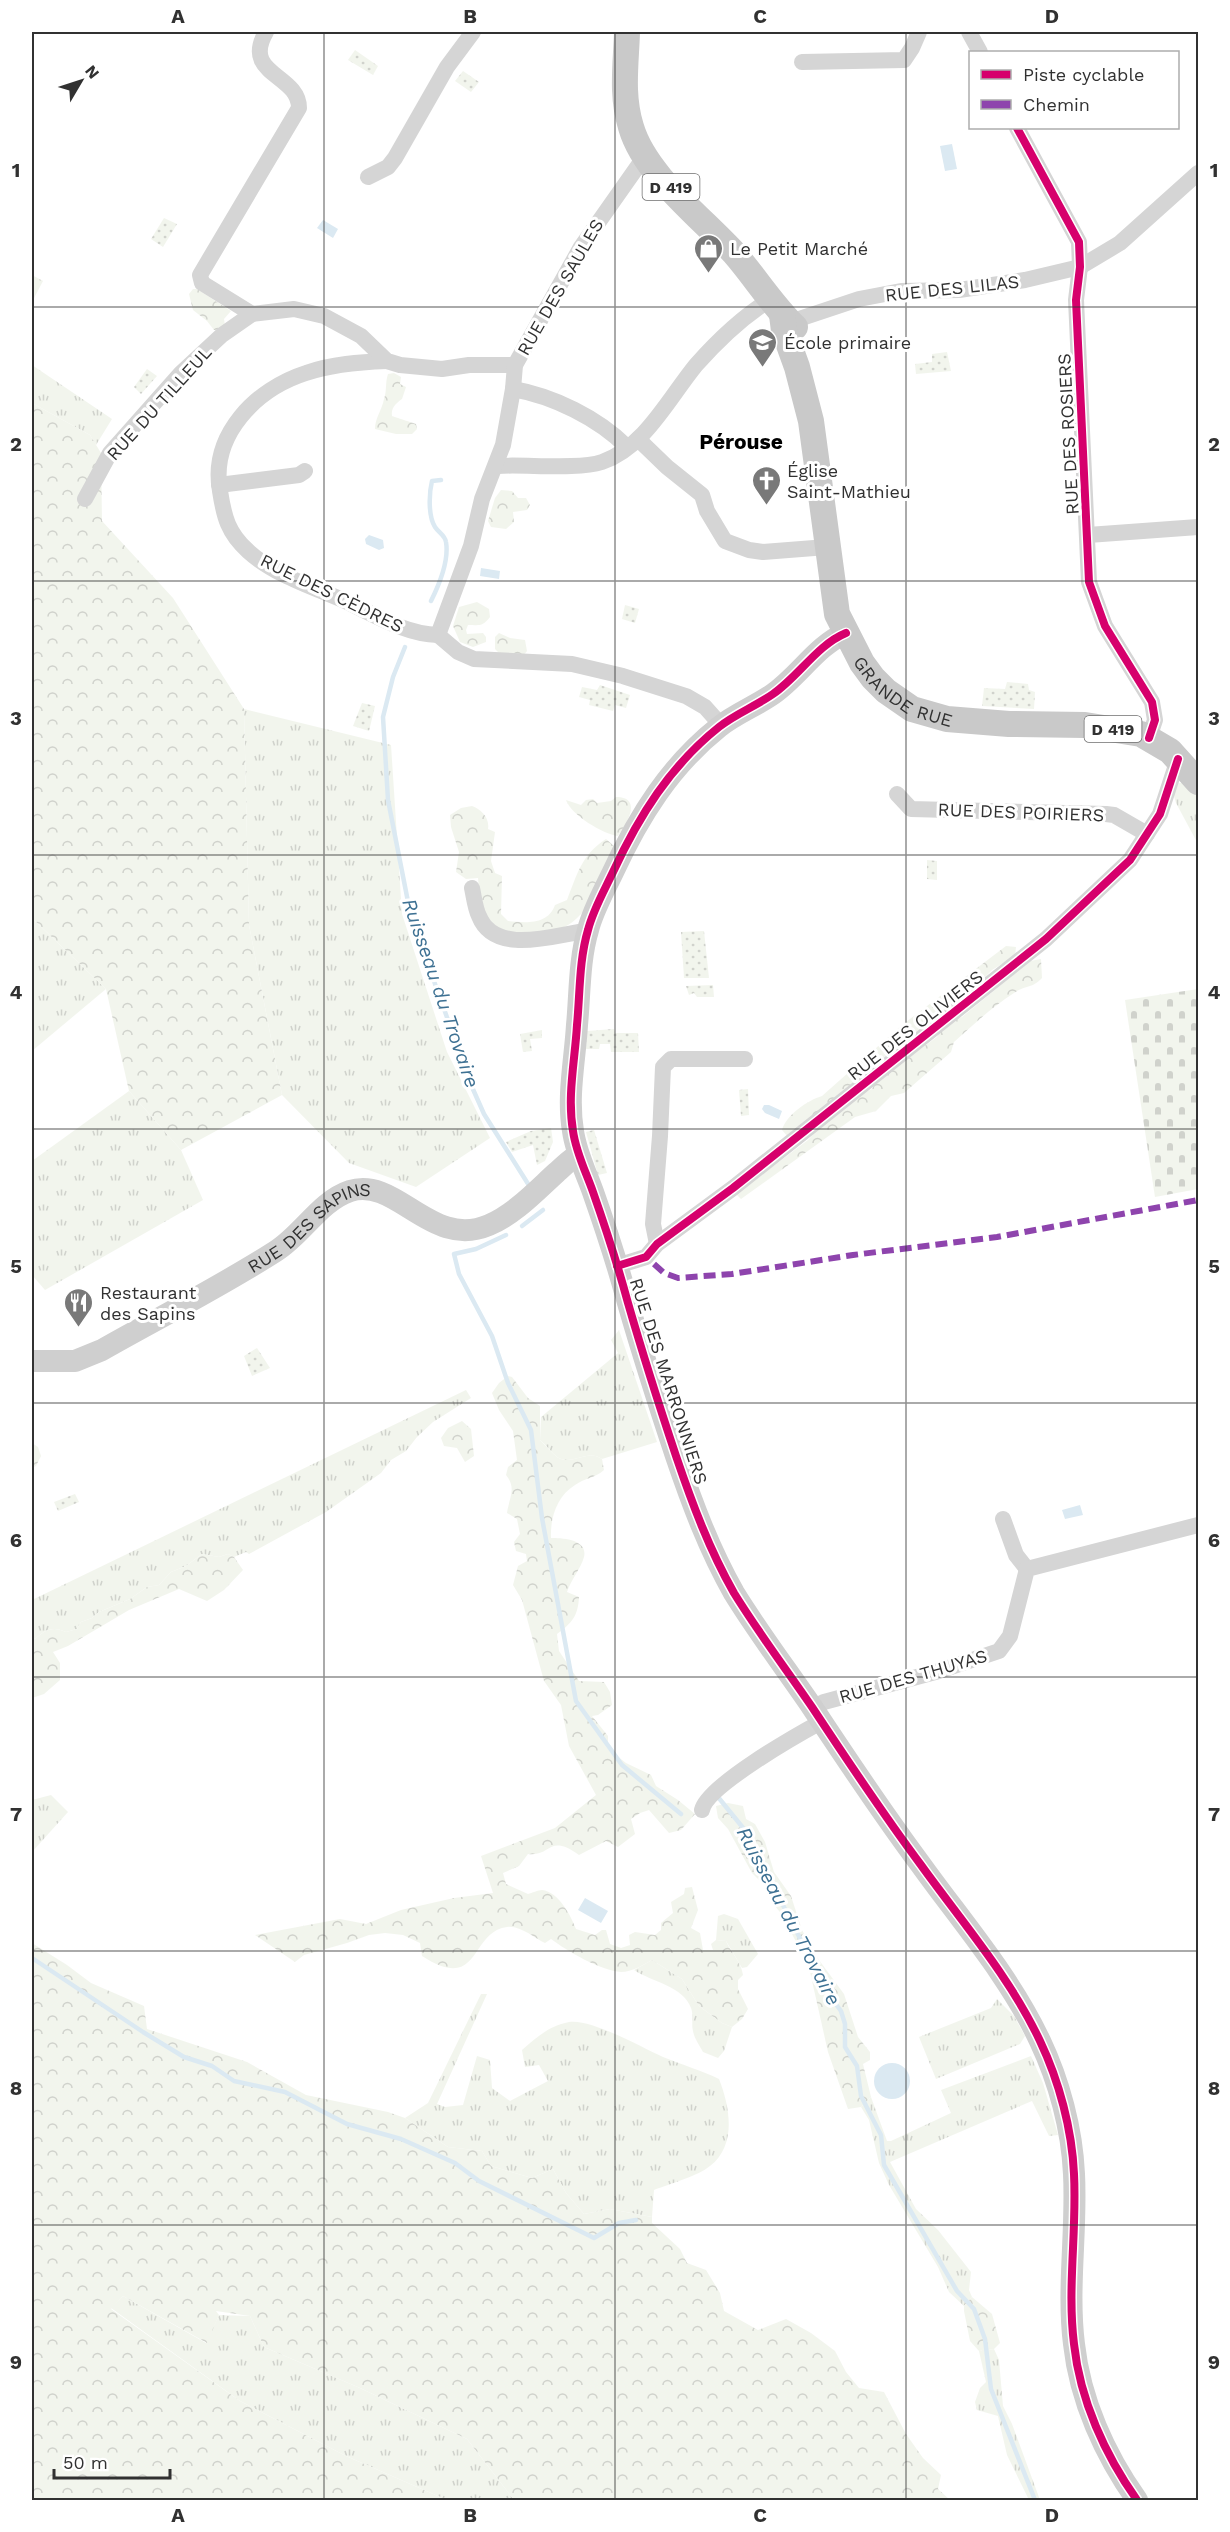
<svg xmlns="http://www.w3.org/2000/svg" width="1230" height="2532" font-family="'Work Sans',sans-serif">
<defs>
<pattern id="grass-tufts" width="24" height="20" patternUnits="userSpaceOnUse" patternTransform="scale(1.5)"><rect width="24" height="20" fill="#f2f5ed"/><path d="M3 7l-1-3M5 7V3M7 7l1-3M15 17l-1-3M17 17v-4M19 17l1-3" fill="none" stroke="#d0d2cc"/></pattern>
<pattern id="forest-crowns" width="20" height="18" patternUnits="userSpaceOnUse" patternTransform="scale(1.5)"><rect width="20" height="18" fill="#f2f5ed"/><path d="M2 6a3 3 0 1 1 6 0M12 15a3 3 0 1 1 6 0" fill="none" stroke="#d0d2cc"/></pattern>
<pattern id="cemetery-stones" width="16" height="16" patternUnits="userSpaceOnUse" patternTransform="scale(1.5)"><rect width="16" height="16" fill="#f2f5ed"/><path d="M2 7V4a2 2 0 0 1 4 0v3zM10 15v-3a2 2 0 0 1 4 0v3z" fill="#d0d2cc"/></pattern>
<pattern id="garden-dots" width="8" height="8" patternUnits="userSpaceOnUse" patternTransform="scale(1.5)"><rect width="8" height="8" fill="#f2f5ed"/><path d="M2 2h.1M6 6h.1" fill="none" stroke="#d0d2cc" stroke-width="1.8" stroke-linecap="round"/></pattern>
</defs>
<rect width="100%" height="100%" fill="#fff"/>
<!-- grass -->
<g fill="url(#grass-tufts)">
<polygon points="32,275 43,281 32,302"/>
<polygon points="32,365 112,419 96,445 90,435 32,403"/>
<polygon points="244,709 391,745 402,914 447,1052 490,1138 416,1187 349,1163 282,1095 249,925"/>
<polygon points="1177,783 1182,783 1198,795 1198,844 1176,803 1173,793"/>
<polygon points="32,918 106,989 32,1051"/>
<polygon points="129,1091 181,1150 203,1200 45,1290 32,1275 32,1161"/>
<path d="M619,1330L657,1442L602,1459C587,1448 572,1467 557,1457C551,1452 546,1445 540,1440L541,1417L618,1353L611,1340Z"/>
<path d="M466,1390L471,1398L433,1422L417,1437L406,1451L391,1460L381,1473L326,1512L249,1554L246,1552L234,1557L228,1554L219,1557L202,1554L186,1566L171,1572L159,1585L147,1587L130,1599L99,1612L92,1618L81,1622L77,1629L66,1632C53,1626 46,1629 35,1639L32,1637V1600Z"/>
<polygon points="51,1795 68,1812 32,1852 32,1800"/>
<polygon points="724,1914 738,1919 758,1954 747,1967 742,1968 726,1941 716,1940 718,1916"/>
<path d="M652,1960L682,1979L699,2006L722,2023L732,2027L724,2051L718,2058L703,2052C700,2046 694,2038 693,2031C691,2024 694,2016 691,2008C683,1986 652,1982 634,1970Z"/>
<path d="M481,1994H487L437,2104L445,2107L463,2105L477,2056L490,2060L492,2088L510,2101L548,2081L539,2065L525,2067L522,2050C537,2037 549,2026 569,2022C590,2018 643,2048 663,2057C682,2065 701,2070 719,2079C730,2107 737,2145 710,2166C698,2176 669,2184 654,2190L652,2217L610,2209L584,2214L566,2193L553,2169L532,2178L491,2166L482,2151L448,2147L405,2118L428,2103Z"/>
<polygon points="997,1999 1014,2016 1025,2036 1020,2044 936,2079 919,2037 991,2008"/>
<polygon points="1031,2056 1043,2083 1058,2135 1049,2136 1032,2101 890,2162 916,2209 938,2230 971,2272 969,2290 972,2297 964,2306 949,2292 938,2267 889,2185 879,2163 869,2120 861,2107 871,2097 887,2141 891,2141 951,2113 941,2090"/>
<polygon points="123,2296 206,2343 219,2315 250,2316 264,2347 360,2388 467,2439 514,2500 447,2500 346,2456 240,2401 111,2308"/>
<polygon points="994,2349 999,2360 1003,2406 1012,2424 1040,2500 1029,2500 1007,2455 998,2416 977,2410 975,2402 980,2388 986,2382 979,2351"/>
</g>
<!-- forest -->
<g fill="url(#forest-crowns)">
<polygon points="193,289 197,289 231,311 224,319 225,326 220,330 214,330 207,321 193,310 189,294"/>
<path d="M394,373L401,377L400,384L406,387L402,399C395,404 391,408 392,416C394,417 414,423 416,424L417,429L412,434H396L375,429C375,418 382,410 384,399C387,391 385,383 388,374Z"/>
<polygon points="32,403 90,435 101,453 102,521 173,598 244,709 249,925 282,1095 181,1150 129,1091 106,989 32,918"/>
<polygon points="501,490 512,491 518,498 526,498 530,505 527,510 513,512 514,522 506,529 491,527 488,521 495,498"/>
<path d="M477,602L489,609L490,617C482,627 480,625 468,625L466,630L467,634L483,633L486,637V642L473,647L460,642L453,626L459,607Z"/>
<polygon points="499,633 510,638 525,640 527,651 523,656 502,656 495,649 495,637"/>
<path d="M616,797C643,797 627,824 618,836C603,834 571,815 566,800L581,805L586,800L593,799L597,803L611,801Z"/>
<path d="M472,806C481,809 490,818 488,829L495,832L491,861L495,873L502,876L501,914L508,921C526,923 548,925 555,905L567,900C577,875 581,855 606,839L614,846C602,873 592,916 562,928C547,934 526,933 510,936C482,918 481,910 478,878L466,879L456,872L459,852L451,827L450,815L461,808Z"/>
<path d="M1006,946L1016,947L1015,956L992,970L964,999L934,1016L922,1033L788,1137L782,1130C786,1115 808,1100 822,1096L902,1025Z"/>
<path d="M1041,959L1042,978C1032,989 1025,985 1014,993C992,1007 973,1025 954,1042L951,1052L904,1093L891,1096L876,1111L855,1117L741,1199L736,1194L808,1140L823,1123L857,1096L872,1089L876,1081L937,1037C942,1027 951,1020 962,1017L1030,961Z"/>
<path d="M508,1376L512,1377L528,1398L540,1406V1440C545,1445 551,1452 557,1457C572,1467 587,1448 602,1459L604,1470C595,1478 585,1478 575,1485C557,1496 550,1518 551,1538C562,1538 588,1539 584,1557C581,1568 571,1580 567,1592L579,1597C578,1616 572,1623 557,1634L559,1651L579,1681L604,1682L610,1692L612,1705L598,1715L592,1716L608,1736V1749L626,1763L651,1775L656,1786L678,1800L695,1814L681,1830L669,1833L649,1810L640,1813L631,1819L635,1834L618,1847L606,1841L579,1855C548,1833 552,1857 528,1854L519,1866L503,1873L506,1884L528,1894C532,1893 538,1890 542,1890C559,1892 571,1916 576,1929L595,1935L602,1930H606L610,1944L621,1948L630,1945L629,1935L635,1932L655,1935L661,1930V1923L673,1913L671,1902L684,1894L685,1888L692,1887L698,1910L691,1928L700,1933L703,1950H713L711,1944L716,1940L726,1941C731,1953 741,1961 743,1975L738,1980V1989L748,2009L742,2019L732,2027L722,2023L699,2006L682,1979L652,1960C643,1965 632,1972 621,1972C601,1971 567,1951 551,1939L545,1943C534,1938 520,1925 507,1927C469,1932 481,1994 422,1956L420,1943L403,1935L385,1933L369,1935L347,1943L304,1955L295,1962L255,1935L340,1919L366,1924L401,1910L454,1898L493,1893L481,1856L555,1828L596,1795L569,1746L561,1705L544,1681L522,1600L513,1585L518,1566L527,1561L526,1554L516,1551L514,1542L520,1534L517,1519L507,1513C509,1498 517,1488 506,1475L508,1467L517,1460L513,1431L499,1410L492,1393L499,1383Z"/>
<polygon points="462,1421 471,1429 474,1456 465,1462 457,1448 444,1446 441,1438 448,1428"/>
<polygon points="32,1443 38,1447 41,1456 36,1466 32,1468"/>
<path d="M202,1554L219,1557L228,1554L234,1557L243,1570L224,1590L207,1601L179,1589L129,1610L68,1646L53,1652L60,1663V1680L44,1694L32,1698V1637L35,1639C46,1629 53,1626 66,1632L77,1629L81,1622L92,1618L99,1612L130,1599L147,1587L159,1585L171,1572L186,1566Z"/>
<polygon points="728,1803 743,1806 746,1819 755,1824 765,1842 774,1872 791,1896 802,1930 819,1960 844,1994 858,2037 870,2052 870,2060 863,2064 871,2097 861,2107 848,2109 828,2052 808,1963 779,1911 771,1901 770,1891 752,1873 728,1829 718,1818 716,1806"/>
<polygon points="32,1943 67,1965 91,1983 144,2006 147,2029 247,2062 306,2095 388,2112 405,2118 448,2147 482,2151 491,2166 532,2178 553,2169 566,2193 584,2214 610,2209 652,2217 652,2223 680,2249 687,2263 706,2270 720,2293 724,2311 758,2330 786,2319 811,2333 835,2351 846,2372 859,2388 884,2392 906,2434 923,2458 941,2475 938,2489 950,2500 514,2500 467,2439 360,2388 264,2347 250,2316 216,2311 219,2315 207,2343 123,2296 111,2309 240,2401 346,2456 447,2500 32,2500"/>
<polygon points="972,2297 992,2314 1000,2343 994,2349 979,2351 970,2341 964,2311 964,2306"/>
</g>
<!-- cemetery -->
<polygon fill="url(#cemetery-stones)" points="1198,989 1198,1189 1155,1197 1125,1000"/>
<!-- garden -->
<g fill="url(#garden-dots)">
<polygon points="355,50 378,66 373,75 348,60"/>
<polygon points="463,71 479,82 471,92 455,81"/>
<polygon points="164,218 177,224 163,247 151,239"/>
<polygon points="947,352 951,371 916,374 915,364 932,362 932,354"/>
<polygon points="147,369 157,376 141,394 134,387"/>
<polygon points="625,605 639,609 635,623 622,619"/>
<polygon points="1007,682 1028,684 1029,690 1035,692 1034,709 982,706 984,688 1005,689"/>
<polygon points="600,685 630,695 626,708 615,705 613,711 589,705 590,700 579,697 582,687 597,690"/>
<polygon points="362,703 375,706 369,731 353,726"/>
<polygon points="927,860 937,861 937,880 927,879"/>
<polygon points="704,931 709,978 684,978 681,932"/>
<polygon points="713,985 714,997 697,997 694,993 689,995 686,986"/>
<polygon points="614,1029 615,1033 638,1033 639,1052 611,1052 610,1044 600,1044 599,1049 586,1049 587,1031"/>
<polygon points="542,1030 542,1038 530,1039 532,1051 523,1052 520,1034"/>
<polygon points="748,1089 749,1115 741,1116 739,1090"/>
<polygon points="551,1128 553,1142 545,1161 537,1165 533,1145 512,1152 506,1142 531,1131"/>
<polygon points="594,1130 607,1173 598,1175 586,1132"/>
<polygon points="257,1348 270,1368 252,1376 244,1356"/>
<polygon points="75,1494 79,1502 58,1511 54,1502"/>
</g>
<!-- water -->
<g fill="#dbe9f2">
<polygon points="952,144 957,169 945,171 940,146"/>
<polygon points="323,220 338,229 333,238 317,228"/>
<polygon points="369,535 383,540 384,548 379,550 366,544 365,539"/>
<polygon points="481,568 500,571 499,579 480,576"/>
<polygon points="764,1105 769,1105 782,1111 779,1119 765,1113 762,1109"/>
<polygon points="1080,1505 1083,1515 1065,1519 1062,1510"/>
<polygon points="585,1898 608,1911 601,1923 578,1910"/>
<circle cx="892" cy="2081" r="18"/>
</g>
<g fill="none" stroke-linecap="round" stroke-linejoin="round">
<!-- stream -->
<g stroke="#dbe9f2" stroke-width="4.5">
<path d="M431,601C439,585 449,560 446,542C445,535 439,533 435,527C428,516 429,493 432,481L441,480"/>
<polyline points="405,647 393,677 383,717 388,800 411,917 472,1087 484,1114 530,1187"/>
<polyline points="522,1226 543,1210"/>
<polyline points="506,1235 476,1249 454,1254 459,1274 492,1336 508,1383 531,1430 542,1518 576,1701 622,1765 681,1814"/>
<polyline points="718,1797 744,1829 829,1995 841,2011 845,2024 845,2047 857,2066 861,2096 881,2135 884,2165 957,2291 974,2309 985,2339 991,2389 1035,2500"/>
<polyline points="32,1958 143,2032 184,2057 212,2066 234,2081 285,2092 347,2124 401,2139 455,2163 479,2181 594,2238 619,2223 636,2220"/>
</g>
<!-- street -->
<g stroke="#d5d5d5" stroke-width="16">
<polyline points="969,32 980,52"/>
<polyline points="802,62 904,60 912,48 919,32"/>
<polyline points="1017,128 1079,242 1080,267 1076,300 1089,582 1105,626 1152,702 1155,720 1149,738"/>
<polyline points="368,177 388,167 395,158 447,67 473,32"/>
<path d="M252,314L202,283L200,275L299,108C299,74 241,75 266,32"/>
<polyline points="784,324 859,299 901,291 959,290 1025,280 1080,267 1120,243 1198,173"/>
<path d="M387,361C360,362 332,364 306,373C256,389 210,435 220,491C224,517 228,533 248,551C274,575 313,587 345,601C375,615 405,634 438,635"/>
<path d="M513,389C553,396 598,418 627,447"/>
<polyline points="638,439 667,467 702,495 707,511 725,541 749,550 763,552 827,547"/>
<path d="M497,466C525,464 577,470 602,462C644,448 669,398 696,365C719,339 742,317 771,299"/>
<polyline points="219,485 299,475 305,471"/>
<polyline points="85,499 110,453 181,373 222,335 252,314 294,309 324,316 361,336 387,361 400,365 442,369 469,365 515,365"/>
<polyline points="1088,535 1198,527"/>
<polyline points="438,635 471,546 482,499 503,445 513,389 515,365 581,247 645,156"/>
<polyline points="438,635 458,652 474,659 572,664 623,676 686,696 705,707 721,725"/>
<polyline points="897,794 911,809 1106,814 1114,815 1147,834"/>
<path d="M472,888C474,897 475,908 479,916C494,954 549,937 579,932L587,933"/>
<polyline points="657,1244 653,1224 660,1136 663,1067 671,1059 745,1059"/>
<polyline points="617,1266 646,1257 657,1244 733,1188 1046,939 1130,860 1160,814 1178,759"/>
<polyline points="1003,1519 1016,1555 1027,1569"/>
<polyline points="812,1708 824,1702 939,1671 999,1651 1010,1636 1027,1569 1198,1525"/>
<path d="M702,1810C707,1786 797,1735 821,1722"/>
</g>
<!-- secondary -->
<g stroke="#cfcfcf" stroke-width="22">
<path d="M846,633C817,645 799,676 773,694C756,706 735,714 719,727C670,766 639,816 613,872C604,891 593,910 588,930C579,960 580,994 577,1025C575,1060 567,1096 573,1131C576,1153 586,1172 593,1192C606,1229 618,1266 628,1303C643,1355 659,1405 676,1456C692,1503 709,1549 734,1593C758,1632 786,1669 812,1707C847,1760 883,1814 921,1865C962,1922 1010,1977 1040,2041C1059,2081 1072,2129 1074,2174C1077,2231 1067,2288 1074,2344C1080,2400 1105,2455 1137,2500"/>
<path id="s1" d="M32,1361H75L102,1350C160,1317 220,1287 276,1251C302,1235 320,1201 350,1191C397,1176 431,1250 489,1225C515,1214 537,1190 557,1172C564,1166 570,1159 578,1155"/>
</g>
<!-- primary -->
<g stroke="#c9c9c9" stroke-width="26">
<path d="M627,32C626,64 621,95 631,127C645,175 701,217 734,253C755,277 772,305 795,327"/>
<path id="s2" d="M782,315L784,331L797,367L811,421L837,614L862,663L873,678L886,691L912,709L947,719L1009,724L1085,725L1141,734L1170,751L1198,782"/>
</g>
<!-- quiet -->
<polyline stroke="#8e44ad" stroke-width="6" stroke-dasharray="12 6" stroke-linecap="butt" points="654,1264 664,1273 678,1278 732,1274 853,1255 997,1237 1198,1200"/>
<defs>
<g id="cycleway">
<polyline points="1017,128 1079,242 1080,267 1076,300 1089,582 1105,626 1152,702 1155,720 1149,738"/>
<path d="M846,633C817,645 799,676 773,694C756,706 735,714 719,727C670,766 639,816 613,872C604,891 593,910 588,930C579,960 580,994 577,1025C575,1060 567,1096 573,1131C576,1153 586,1172 593,1192C606,1229 618,1266 628,1303C643,1355 659,1405 676,1456C692,1503 709,1549 734,1593C758,1632 786,1669 812,1707C847,1760 883,1814 921,1865C962,1922 1010,1977 1040,2041C1059,2081 1072,2129 1074,2174C1077,2231 1067,2288 1074,2344C1080,2400 1105,2455 1137,2500"/>
<polyline points="617,1266 646,1257 657,1244 733,1188 1046,939 1130,860 1160,814 1178,759"/>
</g>
</defs>
<!-- cycleway casing -->
<use href="#cycleway" stroke="#fff" stroke-width="11"/>
<!-- cycleway -->
<use href="#cycleway" stroke="#d6006c" stroke-width="8"/>
</g>
<!-- grid -->
<path fill="none" stroke="#313131" stroke-width="1.5" stroke-opacity="0.55" d="M324,32V2500M615,32V2500M906,32V2500M32,307H1198M32,581H1198M32,855H1198M32,1129H1198M32,1403H1198M32,1677H1198M32,1951H1198M32,2225H1198"/>
<!-- icons -->
<defs>
<symbol id="shop-pin" viewBox="-11 -11 22 30"><path d="M0 17L-7.5 6A9.5 9.5 0 1 1 7.5 6Z" fill="#797979" stroke="#fff"/><path d="M-5-2.5h2.3a2.7 3.5 0 0 1 5.4 0H5L5.5 6h-11ZM-1.5-2.5h3a1.5 2.3 0 0 0-3 0Z" fill="#fff"/></symbol>
<symbol id="school-pin" viewBox="-11 -11 22 30"><path d="M0 17L-7.5 6A9.5 9.5 0 1 1 7.5 6Z" fill="#797979" stroke="#fff"/><path d="M0-5L7-2L0 1L-7-2ZM-4 1L0 2.5L4 1V4Q0 6-4 4Z" fill="#fff"/></symbol>
<symbol id="church-pin" viewBox="-11 -11 22 30"><path d="M0 17L-7.5 6A9.5 9.5 0 1 1 7.5 6Z" fill="#797979" stroke="#fff"/><path d="M-1.2-6h2.4v3.5h3.3v2.4h-3.3V6h-2.4V-.1h-3.3v-2.4h3.3Z" fill="#fff"/></symbol>
<symbol id="restaurant-pin" viewBox="-11 -11 22 30"><path d="M0 17L-7.5 6A9.5 9.5 0 1 1 7.5 6Z" fill="#797979" stroke="#fff"/><path d="M-5-6h1v4h1v-4h1v4h1v-4h1v5L-1.5 .5V6h-2V.5L-5-1ZM5-6V6H3V1.5H1.5Q1.5-4 5-6Z" fill="#fff"/></symbol>
</defs>
<g fill-rule="evenodd">
<use href="#shop-pin" x="692" y="232" width="33" height="45"/>
<use href="#school-pin" x="746" y="326" width="33" height="45"/>
<use href="#church-pin" x="750" y="464" width="33" height="45"/>
<use href="#restaurant-pin" x="62" y="1286" width="33" height="45"/>
</g>
<g text-anchor="middle" dominant-baseline="central" stroke-width="6" stroke-linejoin="round" paint-order="stroke">
<!-- shield labels -->
<g fill="#fff" stroke="#6f6f6f" stroke-width="1.5">
<rect x="642.5" y="174" width="57" height="26" rx="4.5"/>
<rect x="1084.5" y="716" width="57" height="26" rx="4.5"/>
</g>
<g font-size="16" font-weight="bold" fill="#313131">
<text x="671" y="187">D 419</text>
<text x="1113" y="729">D 419</text>
</g>
<!-- poi labels -->
<g font-size="18" fill="#313131" stroke="#fff" text-anchor="start">
<text x="730" y="248">Le Petit Marché</text>
<text x="784" y="342">École primaire</text>
<text x="787" y="470">Église<tspan x="787" dy="21">Saint-Mathieu</tspan></text>
<text x="100" y="1292">Restaurant<tspan x="100" dy="21">des Sapins</tspan></text>
</g>
<!-- street labels -->
<g font-size="18" fill="#313131" stroke="#fff">
<text transform="translate(560 287) rotate(-60)">RUE DES SAULES</text>
<text transform="translate(952 288) rotate(-6)">RUE DES LILAS</text>
<text transform="translate(159 403) rotate(-48)">RUE DU TILLEUL</text>
<text transform="translate(1068 434) rotate(-93)">RUE DES ROSIERS</text>
<text transform="translate(332 593) rotate(26)">RUE DES CÈDRES</text>
<text stroke="none"><textPath href="#s2" startOffset="412">GRANDE RUE</textPath></text>
<text transform="translate(1021 812) rotate(2)">RUE DES POIRIERS</text>
<text transform="translate(915 1025) rotate(-38)">RUE DES OLIVIERS</text>
<text stroke="none"><textPath href="#s1" startOffset="315">RUE DES SAPINS</textPath></text>
<text transform="translate(669 1381) rotate(72)">RUE DES MARRONNIERS</text>
<text transform="translate(913 1676) rotate(-16)">RUE DES THUYAS</text>
</g>
<!-- water labels -->
<g font-size="20" font-style="italic" fill="#3e7193" stroke="#fff">
<text transform="translate(441 993) rotate(71)">Ruisseau du Trovaire</text>
<text transform="translate(789 1916) rotate(62)">Ruisseau du Trovaire</text>
</g>
<!-- quarter labels -->
<g font-size="21" font-weight="bold" fill="#000" stroke="#fff">
<text x="741" y="441">Pérouse</text>
</g>
</g>
<!-- border -->
<rect width="1230" height="2532" fill="none" stroke="#ffffff" stroke-width="66"/>
<!-- legend -->
<rect x="969" y="51" width="210" height="78" fill="#ffffff" stroke="#adadad" stroke-width="1.5"/>
<rect x="981" y="70" width="30" height="9" fill="#d6006c" stroke="#adadad" stroke-width="1.5"/>
<text x="1023" y="81" font-size="18" fill="#313131">Piste cyclable</text>
<rect x="981" y="100" width="30" height="9" fill="#8e44ad" stroke="#adadad" stroke-width="1.5"/>
<text x="1023" y="111" font-size="18" fill="#313131">Chemin</text>
<!-- north arrow -->
<g transform="translate(81 81) rotate(51)" stroke="#ffffff" stroke-width="4.5" paint-order="stroke">
<path d="M0-4.5L10 22L0 15L-10 22Z" fill="#313131"/>
<text y="-9" font-size="16" font-weight="bold" text-anchor="middle" fill="#313131">N</text>
</g>
<!-- scale -->
<path d="M54 2469v9h116v-9" fill="none" stroke="#313131" stroke-width="3"/>
<text x="63" y="2469" font-size="18" fill="#313131" stroke="#ffffff" stroke-width="4.5" paint-order="stroke">50 m</text>
<rect x="33" y="33" width="1164" height="2466" fill="none" stroke="#313131" stroke-width="2"/>
<g font-size="20" text-anchor="middle" font-weight="bold" fill="#313131">
<text x="178" y="23">A</text>
<text x="470" y="23">B</text>
<text x="760" y="23">C</text>
<text x="1052" y="23">D</text>
<text x="16" y="177">1</text>
<text x="1214" y="177">1</text>
<text x="16" y="451">2</text>
<text x="1214" y="451">2</text>
<text x="16" y="725">3</text>
<text x="1214" y="725">3</text>
<text x="16" y="999">4</text>
<text x="1214" y="999">4</text>
<text x="16" y="1273">5</text>
<text x="1214" y="1273">5</text>
<text x="16" y="1547">6</text>
<text x="1214" y="1547">6</text>
<text x="16" y="1821">7</text>
<text x="1214" y="1821">7</text>
<text x="16" y="2095">8</text>
<text x="1214" y="2095">8</text>
<text x="16" y="2369">9</text>
<text x="1214" y="2369">9</text>
<text x="178" y="2522">A</text>
<text x="470" y="2522">B</text>
<text x="760" y="2522">C</text>
<text x="1052" y="2522">D</text>
</g>
</svg>
